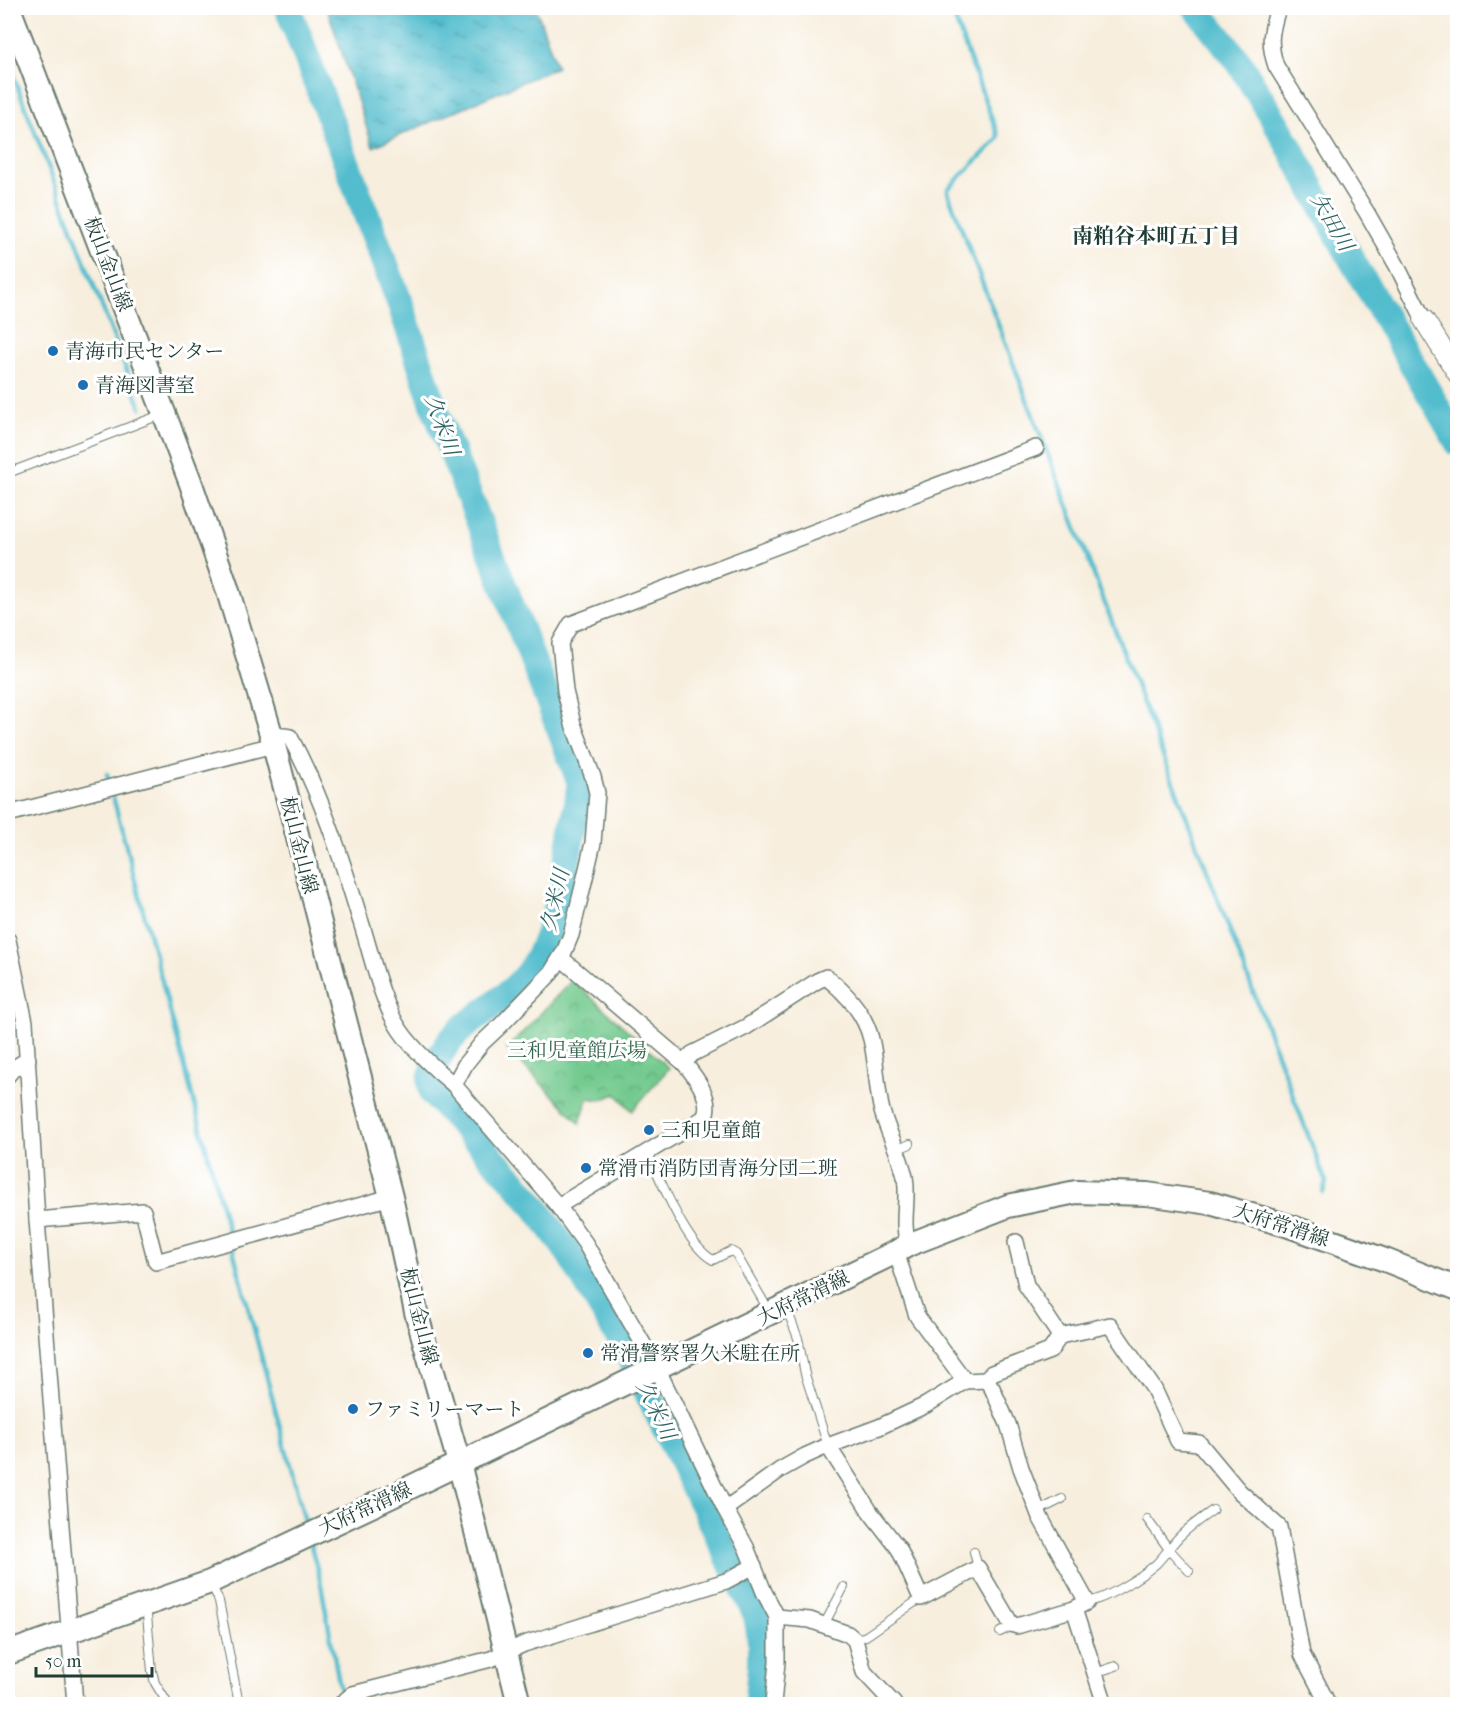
<svg xmlns="http://www.w3.org/2000/svg" width="1465" height="1712" font-family="'IM FELL French Canon','Noto Serif JP',serif">
<defs>
<pattern id="park-crowns" width="20" height="18" patternUnits="userSpaceOnUse" patternTransform="scale(1.5)"><rect width="20" height="18" fill="#73ca8f"/><path d="M2 6a3 3 0 1 1 6 0M12 15a3 3 0 1 1 6 0" fill="none" stroke="#5ea576"/></pattern>
<pattern id="water-ripples" width="26" height="14" patternUnits="userSpaceOnUse" patternTransform="scale(1.5)"><rect width="26" height="14" fill="#52bdce"/><path d="M2 4q2-2 4 0t4 0M15 11q2-2 4 0t4 0" fill="none" stroke="#439ba8"/></pattern>
</defs>
<rect width="100%" height="100%" fill="#fff"/>
<filter id="ink" filterUnits="userSpaceOnUse"><feTurbulence type="fractalNoise" baseFrequency=".0167" numOctaves="2"/><feDisplacementMap in="SourceGraphic" scale="12" xChannelSelector="R" yChannelSelector="G"/><feConvolveMatrix kernelMatrix="1 2 1 2 8 2 1 2 1" color-interpolation-filters="sRGB"/></filter>
<filter id="wash" filterUnits="userSpaceOnUse"><feTurbulence type="fractalNoise" baseFrequency=".008" numOctaves="4" result="noise"/><feDisplacementMap in="SourceGraphic" scale="24" xChannelSelector="R" yChannelSelector="G"/><feGaussianBlur stdDeviation="1.35" result="paint"/><feColorMatrix in="noise" values="0 0 0 0 0 0 0 0 0 0 0 0 0 0 0 0 0 1.4 0 .05"/><feComposite in="paint" operator="in"/></filter>
<g filter="url(#wash)">
<rect width="100%" height="100%" fill="#f7eedd"/>
<!-- park -->
<polygon fill="url(#park-crowns)" stroke="#498462" stroke-width="1.5" points="572,980 669,1068 632,1111 616,1094 601,1100 588,1098 580,1123 507,1049"/>
<!-- water -->
<polygon fill="url(#water-ripples)" stroke="#387d81" stroke-width="1.5" points="327,8 536,8 557,67 373,147"/>
<g fill="none" stroke-linecap="round" stroke-linejoin="round">
<!-- stream -->
<g stroke="#52bdce" stroke-width="4.5">
<polyline points="915,8 949,11 953,14 998,135 998,139 948,189 948,193 1326,1182 1323,1192"/>
<polyline points="8,62 141,408"/>
<polyline points="107,774 307,1529"/>
<polyline points="310,1543 320,1579 342,1699"/>
</g>
<!-- river -->
<g stroke="#52bdce" stroke-width="27">
<path d="M288,8L401,306L434,406L580,782L578,800C567,853 559,938 523,979C496,1010 452,1023 436,1064C431,1077 428,1080 433,1094L513,1180L537,1209L570,1255L628,1353L756,1614C764,1647 760,1671 757,1704"/>
<polyline points="1196,8 1239,62 1280,130 1353,262 1458,443"/>
</g>
</g>
</g>
<g filter="url(#ink)">
<g fill="none" stroke-linecap="round" stroke-linejoin="round">
<defs>
<g id="service">
<polyline points="8,473 163,414"/>
<polyline points="896,1150 910,1144"/>
<path d="M647,1152C662,1181 685,1245 713,1260L731,1251L736,1254L769,1311"/>
<polyline points="786,1307 798,1338 805,1374 828,1446"/>
<polyline points="1038,1511 1062,1499"/>
<polyline points="1147,1519 1168,1548 1189,1571"/>
<polyline points="974,1552 978,1568"/>
<polyline points="211,1583 219,1601 239,1704"/>
<path d="M1087,1602C1105,1600 1142,1576 1156,1564C1165,1555 1171,1545 1180,1536C1190,1526 1202,1518 1213,1510"/>
<polyline points="145,1608 147,1615 152,1671 155,1683 168,1704"/>
<polyline points="824,1625 844,1587"/>
<polyline points="1000,1632 1014,1625"/>
<polyline points="855,1640 866,1636 921,1598"/>
<polyline points="1095,1673 1116,1666"/>
</g>
<g id="minor">
<path d="M1278,8C1271,31 1268,43 1276,66L1367,213L1396,264L1424,320"/>
<path d="M271,734L290,737C321,794 341,857 360,919C371,952 381,1002 400,1030C412,1048 438,1072 454,1085L558,1206L585,1243L657,1368L725,1509L746,1547L764,1592L777,1617V1662L773,1704"/>
<polyline points="8,814 273,745"/>
<polyline points="8,940 25,1022 37,1220 75,1704"/>
<polyline points="561,958 684,1063"/>
<polyline points="8,1075 13,1069 28,1059"/>
<polyline points="454,1085 466,1063 482,1043 500,1026 551,973 564,952 571,935 583,886 593,843 597,793 593,777 573,724 565,691 560,643 571,624 1036,448"/>
<path d="M558,1206L704,1118C714,1100 695,1076 684,1063L692,1054L746,1027L817,981L826,977C845,992 865,1014 871,1039C877,1062 876,1088 882,1111C888,1133 900,1154 905,1177C909,1199 901,1221 908,1245"/>
<polyline points="37,1220 143,1211 156,1262 391,1197"/>
<polyline points="1016,1242 1026,1285 1060,1336 1110,1325 1154,1389 1178,1441 1199,1443 1239,1491 1279,1527 1302,1654 1328,1704"/>
<polyline points="896,1252 917,1316 965,1381"/>
<polyline points="986,1380 992,1373 1050,1351 1060,1336"/>
<polyline points="828,1446 871,1513 899,1549 921,1598 978,1568 1011,1624 1017,1626 1074,1609"/>
<polyline points="725,1509 780,1470 805,1456 825,1447 879,1427 926,1405 965,1381 986,1380 992,1388 1008,1424 1021,1468 1040,1517 1087,1602 1074,1609 1105,1704"/>
<polyline points="777,1617 810,1620 848,1634 855,1640 864,1672 894,1704"/>
<polyline points="341,1704 353,1694 491,1659 524,1644 726,1581 754,1566"/>
<polyline points="1457,1704 1458,1704"/>
</g>
<polyline id="tertiary" points="1424,320 1458,374"/>
<g id="secondary">
<polyline points="9,8 190,481 227,588 271,734 391,1197 416,1312 459,1463 519,1704"/>
<polyline points="8,1653 210,1582 388,1498 896,1252 908,1245 1008,1206 1076,1192 1147,1194 1210,1203 1286,1225 1385,1260 1458,1289"/>
</g>
</defs>
<!-- service casing -->
<use href="#service" stroke="#6b7b6f" stroke-width="10"/>
<!-- minor casing -->
<use href="#minor" stroke="#6b7b6f" stroke-width="18"/>
<!-- tertiary casing -->
<use href="#tertiary" stroke="#6b7b6f" stroke-width="22"/>
<!-- secondary casing -->
<use href="#secondary" stroke="#6b7b6f" stroke-width="26"/>
<!-- service -->
<use href="#service" stroke="#fff" stroke-width="8"/>
<!-- minor -->
<use href="#minor" stroke="#fff" stroke-width="15"/>
<!-- tertiary -->
<use href="#tertiary" stroke="#fff" stroke-width="20"/>
<!-- secondary -->
<use href="#secondary" stroke="#fff" stroke-width="22"/>
</g>
</g>
<!-- markers -->
<g fill="#1f6fb2" stroke="#fff" stroke-width="2">
<circle cx="53" cy="351" r="6"/>
<circle cx="83" cy="385" r="6"/>
<circle cx="649" cy="1130" r="6"/>
<circle cx="586" cy="1168" r="6"/>
<circle cx="588" cy="1353" r="6"/>
<circle cx="353" cy="1409" r="6"/>
</g>
<g text-anchor="middle" dominant-baseline="central" stroke-width="6" stroke-linejoin="round" paint-order="stroke">
<!-- street labels -->
<g font-size="20" fill="#1f3d34" stroke="#fff">
<text transform="translate(108 264) rotate(69)">板山金山線</text>
<text transform="translate(299 845) rotate(76)">板山金山線</text>
<text transform="translate(1281 1225) rotate(18)">大府常滑線</text>
<text transform="translate(803 1298) rotate(-26)">大府常滑線</text>
<text transform="translate(419 1316) rotate(76)">板山金山線</text>
<text transform="translate(365 1509) rotate(-25)">大府常滑線</text>
</g>
<!-- poi labels -->
<g font-size="20" fill="#1f3d34" stroke="#fff" text-anchor="start">
<text x="65" y="351">青海市民センター</text>
<text x="95" y="385">青海図書室</text>
<text x="661" y="1130">三和児童館</text>
<text x="598" y="1168">常滑市消防団青海分団二班</text>
<text x="600" y="1353">常滑警察署久米駐在所</text>
<text x="365" y="1409">ファミリーマート</text>
</g>
<!-- park labels -->
<g font-size="20" fill="#38674f" stroke="#fff">
<text x="577" y="1050">三和児童館広場</text>
</g>
<!-- water labels -->
<g font-size="21" font-style="italic" fill="#2e6362" stroke="#fff">
<text transform="translate(1332 222) rotate(60)">矢田川</text>
<text transform="translate(442 425) rotate(70)">久米川</text>
<text transform="translate(555 900) rotate(-77)">久米川</text>
<text transform="translate(656 1410) rotate(64)">久米川</text>
</g>
<!-- neighbourhood labels -->
<g font-size="21" font-weight="bold" fill="#1f3d34" stroke="#fff">
<text x="1156" y="236">南粕谷本町五丁目</text>
</g>
</g>
<!-- margin -->
<rect width="1465" height="1712" fill="none" stroke="#fff" stroke-width="30"/>
<!-- scale -->
<path d="M36 1667v9h116v-9" fill="none" stroke="#1f3d34" stroke-width="3"/>
<text x="45" y="1667" font-size="18" fill="#1f3d34" stroke="#ffffff" stroke-width="4.5" paint-order="stroke">50 m</text>
</svg>
